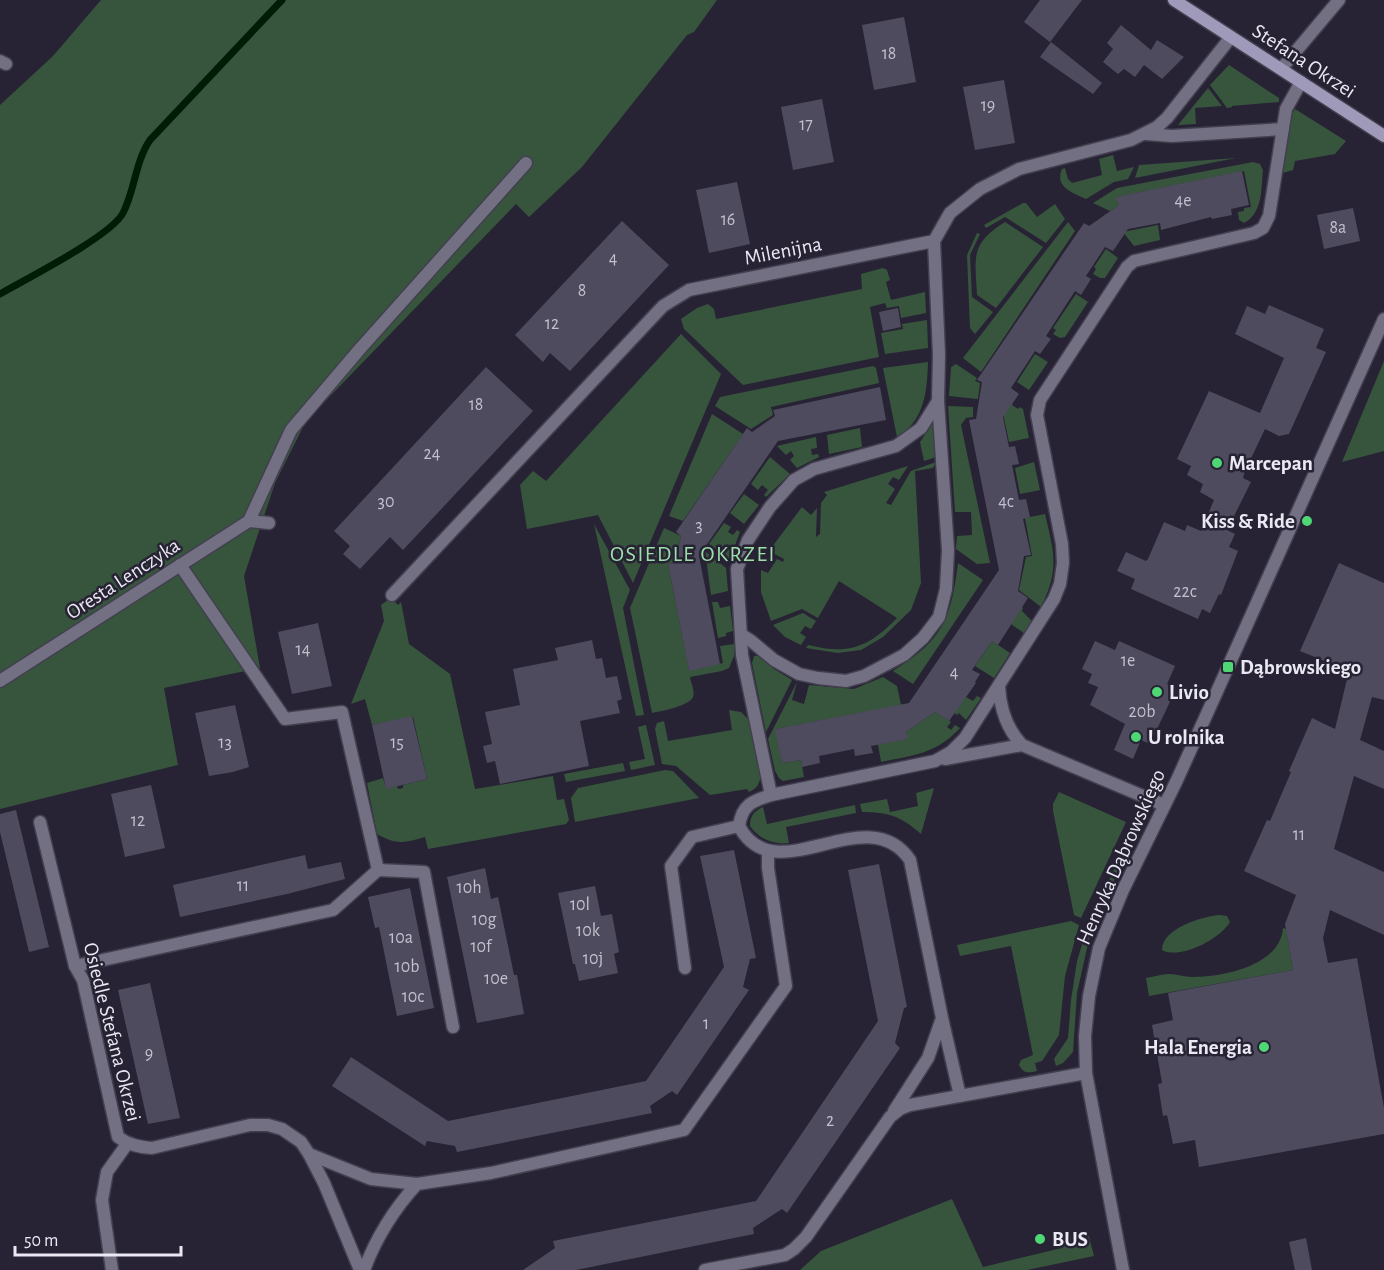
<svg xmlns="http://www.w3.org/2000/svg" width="1384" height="1270" font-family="'Alegreya Sans',sans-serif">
<rect width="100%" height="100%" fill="#272334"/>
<!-- green -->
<g fill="#37553d">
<polygon points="101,0 717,0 694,32 687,35 582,167 529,217 516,204 306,421 275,483 244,576 260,668 164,688 178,765 0,809 0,105 53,56"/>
<polygon points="1229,65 1279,98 1279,102 1232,106 1232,107 1227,108 1210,85"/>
<polygon points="1208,88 1222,106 1195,108 1196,124 1178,125"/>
<polygon points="1295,109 1346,141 1335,154 1295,161 1293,170 1283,173 1291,115"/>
<path d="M1113,155L1117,171L1134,167L1128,179L1114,182L1086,199C1073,193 1054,187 1062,169L1065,168L1068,179L1072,183L1102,175L1099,159Z"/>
<polygon points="1236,158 1135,178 1139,165"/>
<path d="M1253,162L1260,164L1263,170C1261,189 1263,213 1244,223L1239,220L1238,212L1244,211V208L1251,207L1244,171L1117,197L1119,205L1110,211L1093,203L1117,188Z"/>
<polygon points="1023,203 1026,203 1037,217 1055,204 1065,219 1046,243 1005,217 986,228 984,225"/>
<path d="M1005,222L1043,247L996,308L977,295C975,257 970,244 1005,222Z"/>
<polygon points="1068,222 1075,231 981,372 963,358"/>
<polygon points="1158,225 1160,240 1134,246 1123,232"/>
<polygon points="977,233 980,234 970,255 972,297 993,312 975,334 970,328 967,255"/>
<polygon points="1106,249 1118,258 1105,278 1100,278 1093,274 1096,269 1094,267"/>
<polygon points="883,268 887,270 890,280 886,282 891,300 925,292 926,313 901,318 899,306 887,308 885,303 870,307 879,357 743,385 684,329 681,319 697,308 708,304 714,309 716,319 862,289 861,274"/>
<polygon points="1076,294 1088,302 1065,337 1060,338 1053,334 1056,330 1053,328"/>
<polygon points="927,320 928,348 885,354 881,333 903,329 902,324"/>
<polygon points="681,334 721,374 633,583 598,515 527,529 520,485 533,471 546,481"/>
<polygon points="1035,354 1048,362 1029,390 1017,382"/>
<polygon points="1384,361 1384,451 1342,462"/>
<path d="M928,362C927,391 925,420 897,437L883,368Z"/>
<polygon points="956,364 977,378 975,381 980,383 978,399 949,396 951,367"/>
<polygon points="873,366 876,368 879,383 771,407 773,415 751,429 715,406 720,397"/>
<polygon points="1013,402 1012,405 1018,409 1020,407 1023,409 1029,438 1009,442 1003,413"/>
<polygon points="948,406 973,407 973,417 966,418 961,425 990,563 977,564 956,549 957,536 972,535 971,512 955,512"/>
<polygon points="712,414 743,434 683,521 669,516"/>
<polygon points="932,424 934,426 936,457 924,461 920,442"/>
<polygon points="860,428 862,447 829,454 827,435"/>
<polygon points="816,437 817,448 811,449 812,455 818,454 819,457 797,468 790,460 794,456 791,451 786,455 777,446"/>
<polygon points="770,457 790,474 766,497 764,495 768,490 762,485 758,490 751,484"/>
<path d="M936,462L933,468L915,471L921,583L911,610L883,637L861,650L838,653L806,648L808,645C848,655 868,648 897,618L839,581L818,618L802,609L771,621L761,592V570L768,573L777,559L783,562L784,559L769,551L802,507L811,515L817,508L816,537L820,534L821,503L827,495L824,492L908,466L899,480L893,477L888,484L895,489L886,503L891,505L911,471Z"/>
<polygon points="1034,462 1040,490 1020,494 1015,468"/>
<polygon points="744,494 759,505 744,524 730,513"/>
<path d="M1045,514C1054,553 1060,569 1041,607L1019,590L1026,557L1032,556L1025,518Z"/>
<polygon points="724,523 731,527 728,532 733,535 737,530 740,532 730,559 722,554 725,549 719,545 716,549 709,544"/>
<polygon points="594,524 630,590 623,608 644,715 636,716"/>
<path d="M664,528L681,536L675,563L668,564L689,670L723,663L720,646L735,644L734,656L729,668L722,671L690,677C691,683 695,691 693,697C689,706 662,711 652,713L630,608Z"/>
<polygon points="705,551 726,568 728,591 711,595"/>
<path d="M958,563L983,580L913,684L893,671C943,640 951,619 958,563Z"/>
<path d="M391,598L398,605L401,602L409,644L450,674L475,789L553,776L557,800L564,799L569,820L566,824L428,849L425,837C405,843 396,845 377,834L367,783L383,778L386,788L397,786L398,789L403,788V785L427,779L413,717L372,725L365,699L351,704L384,621L381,605Z"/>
<polygon points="712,602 718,602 720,608 730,606 733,631 726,633 726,636 718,638"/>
<polygon points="1017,603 1023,608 1022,611 1032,621 1024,633 1005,620"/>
<polygon points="803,613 816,621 811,629 805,626 800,633 806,637 801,645 785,637 773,625"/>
<polygon points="992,641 1010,653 994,678 975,666"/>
<polygon points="754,656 759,656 774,669 792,680 766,732 752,663"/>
<polygon points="883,677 897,686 901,705 776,729 782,763 801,760 804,777 783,781 779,778 775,771 768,739 797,682 792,700 804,704 809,685 854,689"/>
<polygon points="977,696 981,698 966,720 959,713 957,715 947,707 966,697 973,701"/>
<path d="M729,710L741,712L749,720L761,775C759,784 758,788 749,792L747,789L710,795L676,766L662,764L655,729L657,723L664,721L668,741L732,730Z"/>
<path d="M935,712L951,722L947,727L951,730L955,725L960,728C936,754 914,755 881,762L878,744L907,739L906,732Z"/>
<polygon points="646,725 655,765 631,770 629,762 645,759 638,727"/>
<polygon points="623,763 625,771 566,782 564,774"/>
<polygon points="665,770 673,771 699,798 575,822 571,798 578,788"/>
<path d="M934,788L921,834C901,816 888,812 862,812L860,804L887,799L890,812L918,806L916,793Z"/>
<polygon points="1059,792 1126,822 1081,918 1074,915 1053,811 1053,804"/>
<path d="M855,805L856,813L786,827L789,843C773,845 759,839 750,826C750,816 753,812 763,807L767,824Z"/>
<polygon points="1140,814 1140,826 1101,908 1089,939 1077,993 1073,1052 1063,1063 1056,1066 1054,1059 1068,1038 1071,1000 1077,961 1088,925"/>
<path d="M1220,915L1227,916L1230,922C1220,939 1180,960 1162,950C1161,929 1203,916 1220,915Z"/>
<path d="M1071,921L1079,925L1065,976L1059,1035L1042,1061L1035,1063L1037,1071C1028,1073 1024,1074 1019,1065L1021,1060L1033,1055L1011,946L960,956L957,945Z"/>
<path d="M1283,928L1286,929L1293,970L1149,996L1146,978C1153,977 1162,974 1169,974C1177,974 1184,977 1192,977C1223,977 1280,966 1283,928Z"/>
<polygon points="952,1199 983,1267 1062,1248 1069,1236 1088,1233 1094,1256 1027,1270 800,1270 821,1251"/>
</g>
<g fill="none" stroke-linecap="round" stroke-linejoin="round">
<!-- stream -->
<path stroke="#001c07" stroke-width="7" d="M0,294C26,279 111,236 123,213C135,190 135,162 150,140L282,0"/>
</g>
<!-- building -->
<g fill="#4f4b5e">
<polygon points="1040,0 1082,0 1050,42 1024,22"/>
<polygon points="904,17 916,82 874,90 862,25"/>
<polygon points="1121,25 1151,50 1157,40 1184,57 1162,79 1144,65 1135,77 1124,69 1118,74 1103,62 1113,49 1107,43"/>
<polygon points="1051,42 1102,83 1093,94 1040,57"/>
<polygon points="1004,80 1015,143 975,150 963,87"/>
<polygon points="822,99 834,162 793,170 781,107"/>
<polygon points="1242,171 1249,205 1231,209 1232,215 1212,219 1211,217 1161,230 1160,223 1128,229 1113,251 1105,247 1086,276 1091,279 1081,295 1075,291 1046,336 1051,339 1040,354 1035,351 1011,388 1019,394 1003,417 1009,447 1015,446 1019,464 1012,465 1019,500 1026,499 1030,517 1023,519 1031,555 1024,556 1018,591 1028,598 998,645 992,641 972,670 980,674 975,682 976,683 949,721 935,712 906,732 908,739 871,746 873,753 855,756 854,749 819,756 820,763 802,767 801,760 782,763 775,729 909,703 999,570 969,420 976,419 982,382 977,380 1084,223 1089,226 1119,205 1116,197"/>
<polygon points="737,182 750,244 709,253 696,190"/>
<polygon points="1353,208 1360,241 1324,249 1317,215"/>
<polygon points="622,221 669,265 570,371 550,353 543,362 515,335"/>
<polygon points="1269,305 1324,329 1316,348 1326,352 1289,434 1279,436 1265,429 1245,471 1243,478 1251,482 1227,530 1235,534 1229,547 1238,551 1221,595 1219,594 1210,613 1202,609 1198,619 1131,589 1135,579 1117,571 1126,552 1146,561 1148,559 1164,522 1185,531 1187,525 1201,531 1214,500 1200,492 1203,484 1187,475 1191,466 1177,459 1209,391 1260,413 1284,358 1235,334 1247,306 1265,314"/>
<polygon points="898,308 901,327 883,331 879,312"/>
<polygon points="486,367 533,411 403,550 390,537 360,569 343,554 350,546 334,531"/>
<polygon points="880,387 886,420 778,441 699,556 720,664 689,671 668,564 675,563 681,536 676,532 747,428 752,432 775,416 773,410"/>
<polygon points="1339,563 1384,583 1384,700 1372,697 1360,740 1384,751 1384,789 1354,776 1334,849 1384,872 1384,935 1330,910 1323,938 1328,963 1357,958 1384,1108 1384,1134 1199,1167 1195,1140 1173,1144 1167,1115 1163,1116 1158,1084 1162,1083 1152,1025 1173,1020 1168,993 1293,970 1285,924 1296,895 1244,871 1267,820 1270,821 1291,772 1289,771 1312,718 1335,729 1349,671 1300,651"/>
<polygon points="318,623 332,686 292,694 278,632"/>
<polygon points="592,640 596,659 602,658 606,678 617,676 622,699 617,701 620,713 580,721 589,766 500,784 495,761 487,763 483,746 492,744 485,712 520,705 513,669 558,660 555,648"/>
<polygon points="1095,641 1115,650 1119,641 1175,666 1167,684 1176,689 1150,744 1141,740 1133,759 1114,750 1125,724 1090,705 1098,687 1088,683 1092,674 1082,669"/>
<polygon points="235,705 249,767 233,772 209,776 195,713"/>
<polygon points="412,716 427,779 386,789 372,725"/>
<polygon points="151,785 165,848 125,857 111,794"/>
<polygon points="16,810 49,947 29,952 0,832 0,814"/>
<polygon points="734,850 756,958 750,959 743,987 749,990 677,1095 672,1091 650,1106 652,1113 457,1152 455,1146 427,1141 425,1146 332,1086 351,1057 448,1121 646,1081 724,967 700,856"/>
<polygon points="305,855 308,869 341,862 345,879 287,894 180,917 173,885"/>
<polygon points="879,864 907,1007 904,1008 895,1043 900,1048 787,1213 782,1209 753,1228 754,1234 576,1270 523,1270 555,1248 553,1241 756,1201 878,1021 848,870"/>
<polygon points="485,868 491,899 498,897 514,975 517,975 524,1014 477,1023 447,877"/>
<polygon points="595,886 601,916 612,914 619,952 614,954 618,973 579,981 575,964 573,964 558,893"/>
<polygon points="410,888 434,1008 397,1016 379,927 375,928 368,897"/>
<polygon points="150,983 180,1118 148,1124 118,990"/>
<polygon points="1306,1238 1312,1270 1295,1270 1289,1242"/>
</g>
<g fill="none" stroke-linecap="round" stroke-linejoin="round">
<defs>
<g id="street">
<polyline points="0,61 6,64"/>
<polyline points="1281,69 1339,0"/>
<polyline points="1146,134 1172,136 1283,129"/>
<polyline points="249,521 291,430 359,350 526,163"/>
<polyline points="392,595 663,306 689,290 934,241 950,213 980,189 1019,169 1131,140 1157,127 1167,118 1231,37"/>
<polyline points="742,635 750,640 774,660 799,674 818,678 846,681 864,676 904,655 923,638 939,617 946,589 948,550 938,401 939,354 934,241"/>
<polyline points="0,681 249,521 269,523"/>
<path d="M999,686C1000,708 1006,728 1022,745"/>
<polyline points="945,759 1022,745 1164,805"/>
<polyline points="771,795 935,761 951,752 965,738 1054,599 1060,584 1063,563 1062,544 1037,415 1040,400 1108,296 1127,267 1134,261 1254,233 1263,228 1269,216 1286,109 1301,82"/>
<path d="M40,822L75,966L83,980L118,1137C129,1145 139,1147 152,1148L250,1125H268L282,1129L301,1142L309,1154L324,1183L360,1270"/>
<path d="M739,826C775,895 867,796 910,860L942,1018L960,1096"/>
<polyline points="378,870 424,872 453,1027"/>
<polyline points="75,966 333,910 378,870 342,712 285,719 180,565"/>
<path d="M685,968L671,866L692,837L739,826C742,805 752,801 771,795L742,655L737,569L748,540L770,507L794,480L814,469L896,446L921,428L938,401"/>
<polyline points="894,1111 928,1058 941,1021"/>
<polyline points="309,1154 371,1179 417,1184"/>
<polyline points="112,1270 102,1200 107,1172 127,1144"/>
<path d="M364,1270C376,1238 394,1209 417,1184L491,1173L684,1130L786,986L768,868V851"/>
<polyline points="705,1270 785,1255 794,1249 806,1237 890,1117 900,1109 910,1105 1086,1073"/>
<polyline points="1123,1270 1086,1073 1085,1036 1089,996 1099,948 1123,890 1177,780 1228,667 1384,319"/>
</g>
<polyline id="secondary" points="1174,0 1384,136"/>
</defs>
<!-- street casing -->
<use href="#street" stroke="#423f4f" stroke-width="15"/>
<!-- secondary casing -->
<use href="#secondary" stroke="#423f4f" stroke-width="15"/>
<!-- street -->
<use href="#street" stroke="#747084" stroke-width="12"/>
<!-- secondary -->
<use href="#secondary" stroke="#a09aba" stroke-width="12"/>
</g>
<!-- markers -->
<g fill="#4fd675" stroke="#272334" stroke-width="2">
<circle cx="1217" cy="463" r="6"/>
<circle cx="1307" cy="521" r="6"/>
<rect x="1222" y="661" width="12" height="12" rx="3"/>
<circle cx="1157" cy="692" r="6"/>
<circle cx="1136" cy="737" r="6"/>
<circle cx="1264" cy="1047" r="6"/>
<circle cx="1040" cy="1239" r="6"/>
</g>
<g text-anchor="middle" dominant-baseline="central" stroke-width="5" stroke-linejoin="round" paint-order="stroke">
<!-- number labels -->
<g font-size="18" fill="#c3c1ce">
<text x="889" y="54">18</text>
<text x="988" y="106">19</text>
<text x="806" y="125">17</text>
<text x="1183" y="201">4e</text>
<text x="728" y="220">16</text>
<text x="1338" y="228">8a</text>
<text x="613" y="259">4</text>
<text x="582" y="291">8</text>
<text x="552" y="324">12</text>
<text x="476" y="405">18</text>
<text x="432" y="454">24</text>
<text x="386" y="502">30</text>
<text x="1006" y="502">4c</text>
<text x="699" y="526">3</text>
<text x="1185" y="592">22c</text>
<text x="303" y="650">14</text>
<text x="1128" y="661">1e</text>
<text x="954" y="673">4</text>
<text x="1142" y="712">20b</text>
<text x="225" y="743">13</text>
<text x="397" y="743">15</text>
<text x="138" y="821">12</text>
<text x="1299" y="835">11</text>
<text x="243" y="886">11</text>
<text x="469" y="888">10h</text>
<text x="580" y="905">10l</text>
<text x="484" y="920">10g</text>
<text x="588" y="931">10k</text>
<text x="401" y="938">10a</text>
<text x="481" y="947">10f</text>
<text x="593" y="959">10j</text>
<text x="407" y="967">10b</text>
<text x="496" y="979">10e</text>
<text x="413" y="997">10c</text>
<text x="706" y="1024">1</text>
<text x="149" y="1054">9</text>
<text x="830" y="1121">2</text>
</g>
<!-- street labels -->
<g font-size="21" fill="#eae8f3" stroke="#272334">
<text transform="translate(1304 61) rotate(33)">Stefana Okrzei</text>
<text transform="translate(783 251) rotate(-11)">Milenijna</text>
<text transform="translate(123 579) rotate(-33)">Oresta Lenczyka</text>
<text transform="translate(1121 857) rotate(-66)">Henryka Dąbrowskiego</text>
<text transform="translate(112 1032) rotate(76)">Osiedle Stefana Okrzei</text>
</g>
<!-- poi labels -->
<g font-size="21" font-weight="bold" fill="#eae8f3" stroke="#272334" text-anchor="start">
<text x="1229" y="463">Marcepan</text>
<text x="1295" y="521" text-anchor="end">Kiss &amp; Ride</text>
<text x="1240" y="667">Dąbrowskiego</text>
<text x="1169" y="692">Livio</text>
<text x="1148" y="737">U rolnika</text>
<text x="1252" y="1047" text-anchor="end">Hala Energia</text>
<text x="1052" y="1239">BUS</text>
</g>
<!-- neighbourhood labels -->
<g font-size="22" letter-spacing="1.5" fill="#9ddfa9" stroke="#272334">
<text x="693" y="554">OSIEDLE OKRZEI</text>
</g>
</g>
<!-- scale -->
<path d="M15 1246v9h166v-9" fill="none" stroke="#eae8f3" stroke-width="3"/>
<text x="24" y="1246" font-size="18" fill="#eae8f3" stroke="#272334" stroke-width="4.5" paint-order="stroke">50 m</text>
</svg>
